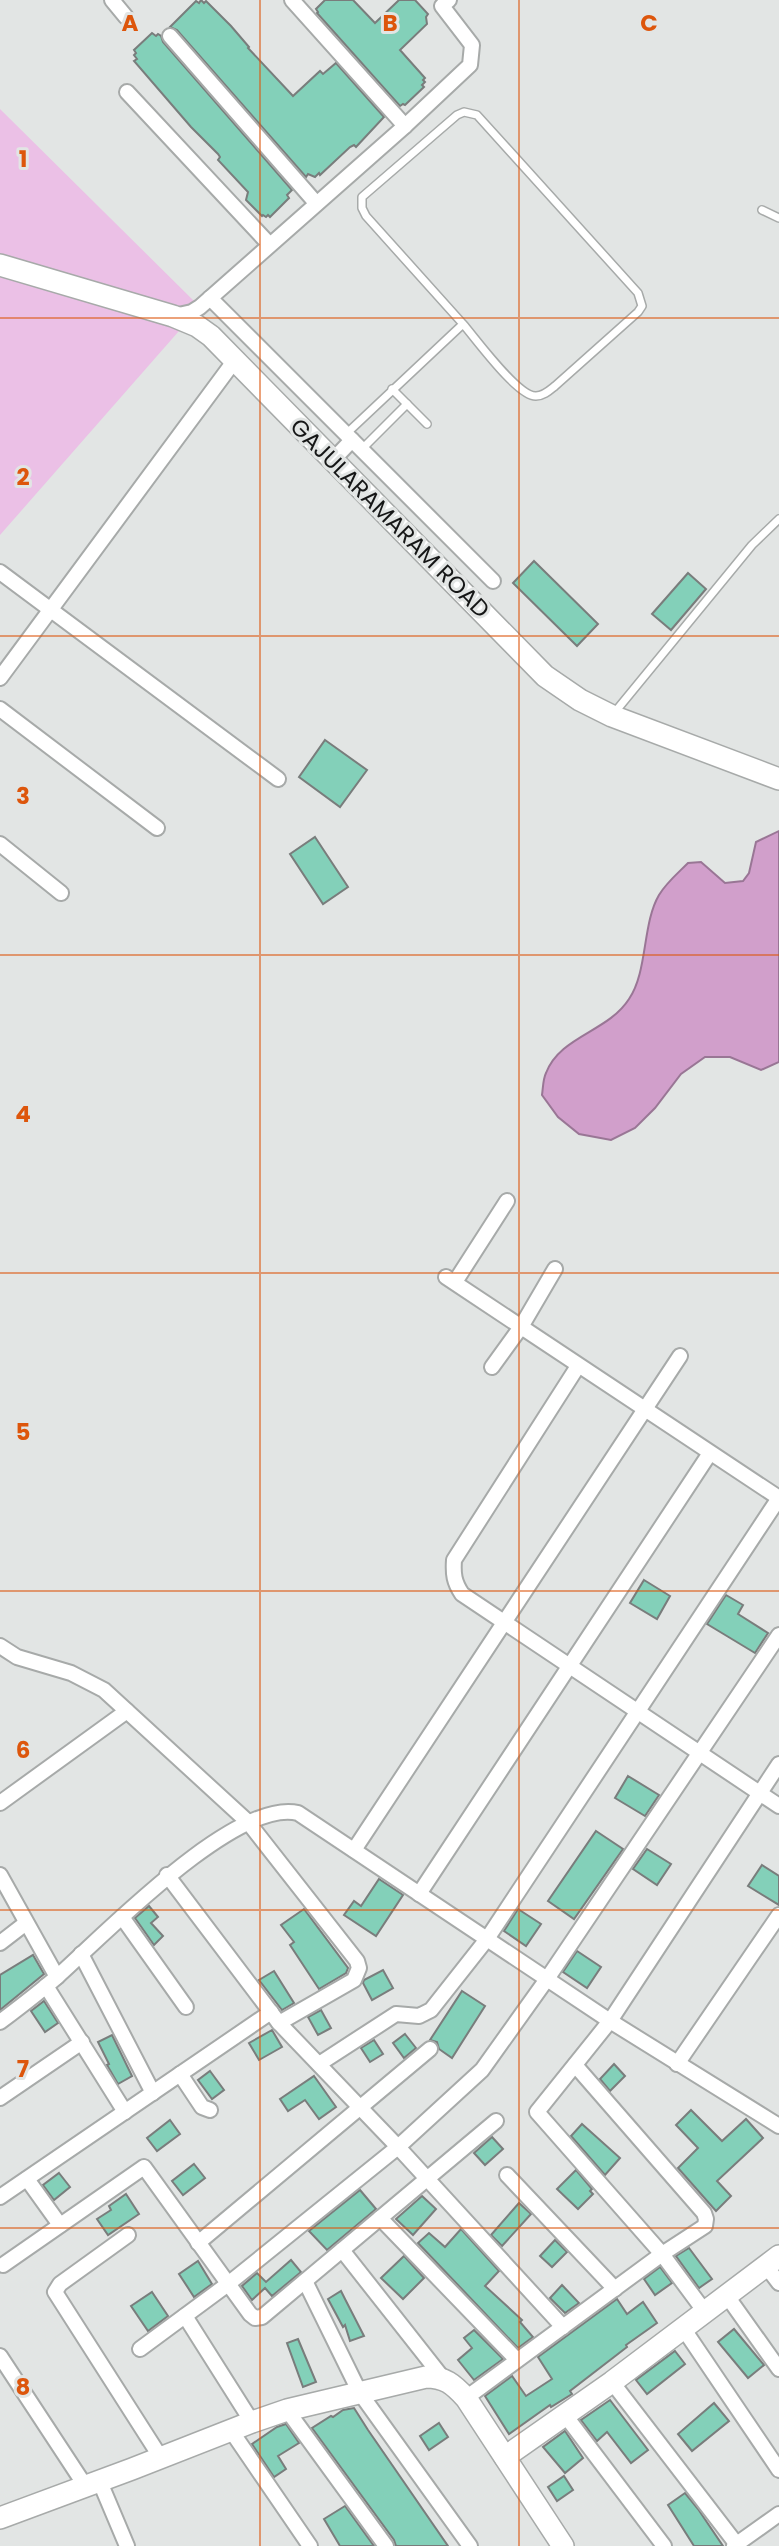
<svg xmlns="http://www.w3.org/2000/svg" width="779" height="2546" font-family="Poppins,sans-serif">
<rect width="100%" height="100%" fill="#e2e5e4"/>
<!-- green -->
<polygon fill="#ebc0e6" points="0,109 200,307 0,535"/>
<!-- water -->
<path fill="#d19fcb" stroke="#997695" stroke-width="2" d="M779,831V1062L761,1070L730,1057H705L681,1074L655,1108L635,1128L611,1140L579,1134L558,1117L542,1095C543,1088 543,1079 546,1073C560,1036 608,1032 629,999C648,971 642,924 659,895C666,883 678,873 688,863L701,862L725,883L743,881L749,873L756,842Z"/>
<!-- building -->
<g fill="#83d0b9" stroke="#797d7c" stroke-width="2">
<polygon points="201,0 204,3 206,1 231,26 249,47 248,48 293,96 320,71 323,74 336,63 384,117 356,147 354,145 350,147 320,175 319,173 315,177 308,174 306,177 177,30 170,27 196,1 199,3"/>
<polygon points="325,0 353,0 375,23 399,0 415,0 428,14 426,17 427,24 400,50 425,78 423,80 425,82 422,85 424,87 405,105 403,104 400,106 317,13 318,12 316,9"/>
<polygon points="152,33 156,36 158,34 161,36 163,42 292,190 287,195 289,198 270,217 268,215 266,217 263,215 262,216 246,200 248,192 218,160 220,157 218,154 191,127 134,61 137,59 134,55 136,53 134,50"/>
<polygon points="534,561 598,624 577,646 513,583"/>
<polygon points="688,573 706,589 671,630 652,614"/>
<polygon points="325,740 367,770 340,807 299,777"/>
<polygon points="315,837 348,887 323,904 290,854"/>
<polygon points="644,1580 670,1596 657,1619 630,1603"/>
<polygon points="726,1595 743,1605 738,1614 768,1633 755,1653 707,1624"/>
<polygon points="628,1776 659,1795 645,1816 615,1798"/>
<polygon points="596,1831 623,1849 574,1919 548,1901"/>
<polygon points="647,1849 671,1864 657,1885 633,1869"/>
<polygon points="762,1865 779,1876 779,1905 748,1886"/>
<polygon points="379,1879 403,1895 376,1936 344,1915 354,1901 361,1906"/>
<polygon points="149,1906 158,1917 151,1923 163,1936 154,1945 135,1918"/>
<polygon points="304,1909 348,1968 346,1973 319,1989 290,1945 294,1942 281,1925"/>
<polygon points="518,1909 541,1924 526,1946 504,1931"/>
<polygon points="577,1951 601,1967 587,1988 563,1972"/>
<polygon points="33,1955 44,1974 0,2010 0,1975"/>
<polygon points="383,1970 393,1988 372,2000 363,1983 364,1980"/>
<polygon points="274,1971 294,2003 282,2010 259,1980"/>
<polygon points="462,1991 485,2006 452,2058 439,2049 437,2042 430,2040"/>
<polygon points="44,2001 58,2023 45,2032 31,2011"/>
<polygon points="321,2010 331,2028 318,2035 308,2017"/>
<polygon points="272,2030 282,2047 259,2060 249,2043"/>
<polygon points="405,2034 416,2048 404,2058 393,2043"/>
<polygon points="112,2035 132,2076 118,2084 107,2065 109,2064 98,2042"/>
<polygon points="374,2040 383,2054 370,2062 361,2048"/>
<polygon points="614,2064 625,2076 610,2091 600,2079"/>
<polygon points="210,2071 224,2090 212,2099 198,2080"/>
<polygon points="314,2076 336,2107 319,2119 305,2100 288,2111 280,2099"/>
<polygon points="691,2110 722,2141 746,2119 763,2138 717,2181 731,2196 716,2211 678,2168 698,2148 676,2125"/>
<polygon points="170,2120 180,2134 157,2151 147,2138"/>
<polygon points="582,2124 620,2158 605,2175 571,2136"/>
<polygon points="492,2137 503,2149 485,2165 474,2153"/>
<polygon points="194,2164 205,2178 183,2195 172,2181"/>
<polygon points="576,2170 592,2189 590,2191 593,2194 578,2209 557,2189"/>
<polygon points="59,2173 70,2187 54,2200 43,2185"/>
<polygon points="360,2190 376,2209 327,2250 309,2231"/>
<polygon points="126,2194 139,2214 108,2235 97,2219 111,2210 109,2206"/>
<polygon points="422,2196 436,2209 413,2235 396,2219"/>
<polygon points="519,2203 531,2214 502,2246 491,2235"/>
<polygon points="461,2229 499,2271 485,2286 522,2320 520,2322 533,2337 518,2348 418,2243 429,2233 445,2247"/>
<polygon points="555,2240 567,2252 552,2267 540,2256"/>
<polygon points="689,2248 712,2279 699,2288 676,2256"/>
<polygon points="404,2256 424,2278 403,2299 381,2278"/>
<polygon points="291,2260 301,2272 272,2296 265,2288 252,2300 242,2286 257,2273 266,2282"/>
<polygon points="198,2261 212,2284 194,2297 179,2274"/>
<polygon points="660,2267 672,2283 655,2295 644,2279"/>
<polygon points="562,2285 579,2303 565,2313 550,2298"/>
<polygon points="341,2291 345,2299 364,2336 350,2341 345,2325 343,2327 328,2299"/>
<polygon points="152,2292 168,2316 148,2331 131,2306"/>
<polygon points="617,2299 627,2314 643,2302 657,2323 626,2345 627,2347 570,2391 572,2394 551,2407 550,2405 509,2434 485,2396 512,2376 526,2396 552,2379 538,2357"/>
<polygon points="734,2329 764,2365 748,2378 718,2342"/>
<polygon points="474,2330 503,2359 474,2380 458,2360 472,2348 464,2338"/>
<polygon points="298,2339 316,2382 303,2387 287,2343"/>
<polygon points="675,2351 685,2364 647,2394 636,2380"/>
<polygon points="610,2400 648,2450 631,2463 607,2432 597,2441 581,2420"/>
<polygon points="714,2403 729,2421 692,2451 678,2434"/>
<polygon points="354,2408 368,2430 448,2546 396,2546 394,2540 312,2428 331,2416 333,2417 343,2410"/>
<polygon points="439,2423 448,2437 429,2450 420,2436"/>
<polygon points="286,2424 299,2443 278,2456 286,2469 274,2477 252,2444 277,2427"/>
<polygon points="565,2431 583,2458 565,2473 543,2447"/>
<polygon points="564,2476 573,2490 557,2501 548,2487"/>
<polygon points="685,2493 698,2509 723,2546 694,2546 668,2505"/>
<polygon points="345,2506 374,2546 340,2546 324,2519"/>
</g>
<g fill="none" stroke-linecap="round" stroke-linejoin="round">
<defs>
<g id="lane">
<polyline points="762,210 779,218"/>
<polyline points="392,389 427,424"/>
<path d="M346,434L463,324C476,339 518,397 536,396C544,396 550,390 555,386L638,312L642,306L638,293L477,115L464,112L457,115L362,197V208L366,216L463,324"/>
<polyline points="362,449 407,404"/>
<polyline points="615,712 752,545 779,519"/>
</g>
<g id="street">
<polyline points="112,0 126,17"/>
<polyline points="292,0 405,126"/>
<polyline points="170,36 316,203"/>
<polyline points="127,92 269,244"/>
<polyline points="210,298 493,581"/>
<polyline points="174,316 192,312 200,307 405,126 470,65 472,45 442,6 449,0"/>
<polyline points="333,460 352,440"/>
<polyline points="0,572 278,779"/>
<polyline points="0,678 235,360"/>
<polyline points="0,709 157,828"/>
<polyline points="0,844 61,893"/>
<polyline points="446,1277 779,1498"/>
<polyline points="455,1282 507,1201"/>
<path d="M578,1366L454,1560C453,1574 454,1582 462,1594L779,1806"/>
<polyline points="492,1367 521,1327 555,1269"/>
<polyline points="0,1646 17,1657 71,1673 104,1690 248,1822 357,1961 359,1968 354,1980 279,2023"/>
<polyline points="0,1803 127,1711"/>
<polyline points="354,1850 680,1356"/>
<polyline points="0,1875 57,1977"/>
<polyline points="167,1875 279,2023 398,2147 563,2327"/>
<polyline points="419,1894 710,1453"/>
<polyline points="122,1917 186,2007"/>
<polyline points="0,1943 26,1923"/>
<polyline points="81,1954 153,2093"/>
<polyline points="46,1986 125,2112"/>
<path d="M0,2022C20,2007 40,1992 59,1975C104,1935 236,1798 298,1813L610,2021L779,2126"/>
<polyline points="319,2064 396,2014 419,2016 431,2010 487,1939 779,1498"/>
<polyline points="677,2064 779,1915"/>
<polyline points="180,2074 202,2107 210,2110"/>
<polyline points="0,2098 82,2042"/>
<polyline points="507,2175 615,2289"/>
<polyline points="27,2179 60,2225"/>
<polyline points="0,2197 271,2012"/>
<polyline points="380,2218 517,2360"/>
<polyline points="128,2235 60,2284 55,2292 161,2458"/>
<polyline points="198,2243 430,2049"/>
<polyline points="342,2250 442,2377"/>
<polyline points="3,2265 144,2167 250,2314 255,2318 262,2317 496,2121"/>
<polyline points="766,2266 779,2283"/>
<polyline points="305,2281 360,2393 470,2546"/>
<polyline points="727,2296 779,2369"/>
<polyline points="705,2312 662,2254 537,2112 610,2021 779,1764"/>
<polyline points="185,2316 252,2422"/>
<polyline points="683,2328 779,2470"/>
<polyline points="140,2349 228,2284 398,2147 482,2070 547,1979 779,1635"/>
<polyline points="0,2356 86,2487"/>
<polyline points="612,2382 738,2546"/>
<polyline points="466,2398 662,2254 705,2226 706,2219 704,2213 575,2065"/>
<polyline points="287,2410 386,2546"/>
<polyline points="565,2415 664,2546"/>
<polyline points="230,2429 310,2546"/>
<polyline points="100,2482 127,2546"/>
<polyline points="734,2546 779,2514"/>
</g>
<g id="secondary">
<polyline points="0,265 173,316 197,326 211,336 545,676 580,700 612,716 779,779"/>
<polyline points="505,2457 612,2382 779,2256"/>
<path d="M0,2518L132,2469L252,2422L287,2410L426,2377C445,2377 453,2384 466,2398L563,2546"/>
</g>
</defs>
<!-- lane casing -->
<use href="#lane" stroke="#a7aaa9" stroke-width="10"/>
<!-- street casing -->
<use href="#street" stroke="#a7aaa9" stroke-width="18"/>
<!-- secondary casing -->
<use href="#secondary" stroke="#a7aaa9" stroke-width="24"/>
<!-- lane -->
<use href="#lane" stroke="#fff" stroke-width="7"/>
<!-- street -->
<use href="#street" stroke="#fff" stroke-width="14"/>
<!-- secondary -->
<use href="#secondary" stroke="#fff" stroke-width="21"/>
</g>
<!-- grid -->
<path fill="none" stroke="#dd560c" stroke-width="2" stroke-opacity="0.55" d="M260,0V2546M519,0V2546M0,318H779M0,636H779M0,955H779M0,1273H779M0,1591H779M0,1910H779M0,2228H779"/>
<g text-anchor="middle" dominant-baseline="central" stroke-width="6" stroke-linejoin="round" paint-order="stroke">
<!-- street labels -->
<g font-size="23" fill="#151616" stroke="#e2e5e4">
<text transform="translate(390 518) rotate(45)">GAJULARAMARAM ROAD</text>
</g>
</g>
<g font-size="23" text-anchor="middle" font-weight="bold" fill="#dd560c" stroke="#e2e5e4" stroke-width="6" stroke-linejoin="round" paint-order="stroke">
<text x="130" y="31">A</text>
<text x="390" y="31">B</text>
<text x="649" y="31">C</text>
<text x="23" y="167">1</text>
<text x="23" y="485">2</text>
<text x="23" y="804">3</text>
<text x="23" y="1122">4</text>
<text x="23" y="1440">5</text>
<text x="23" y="1758">6</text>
<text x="23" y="2077">7</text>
<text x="23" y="2395">8</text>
</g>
</svg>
